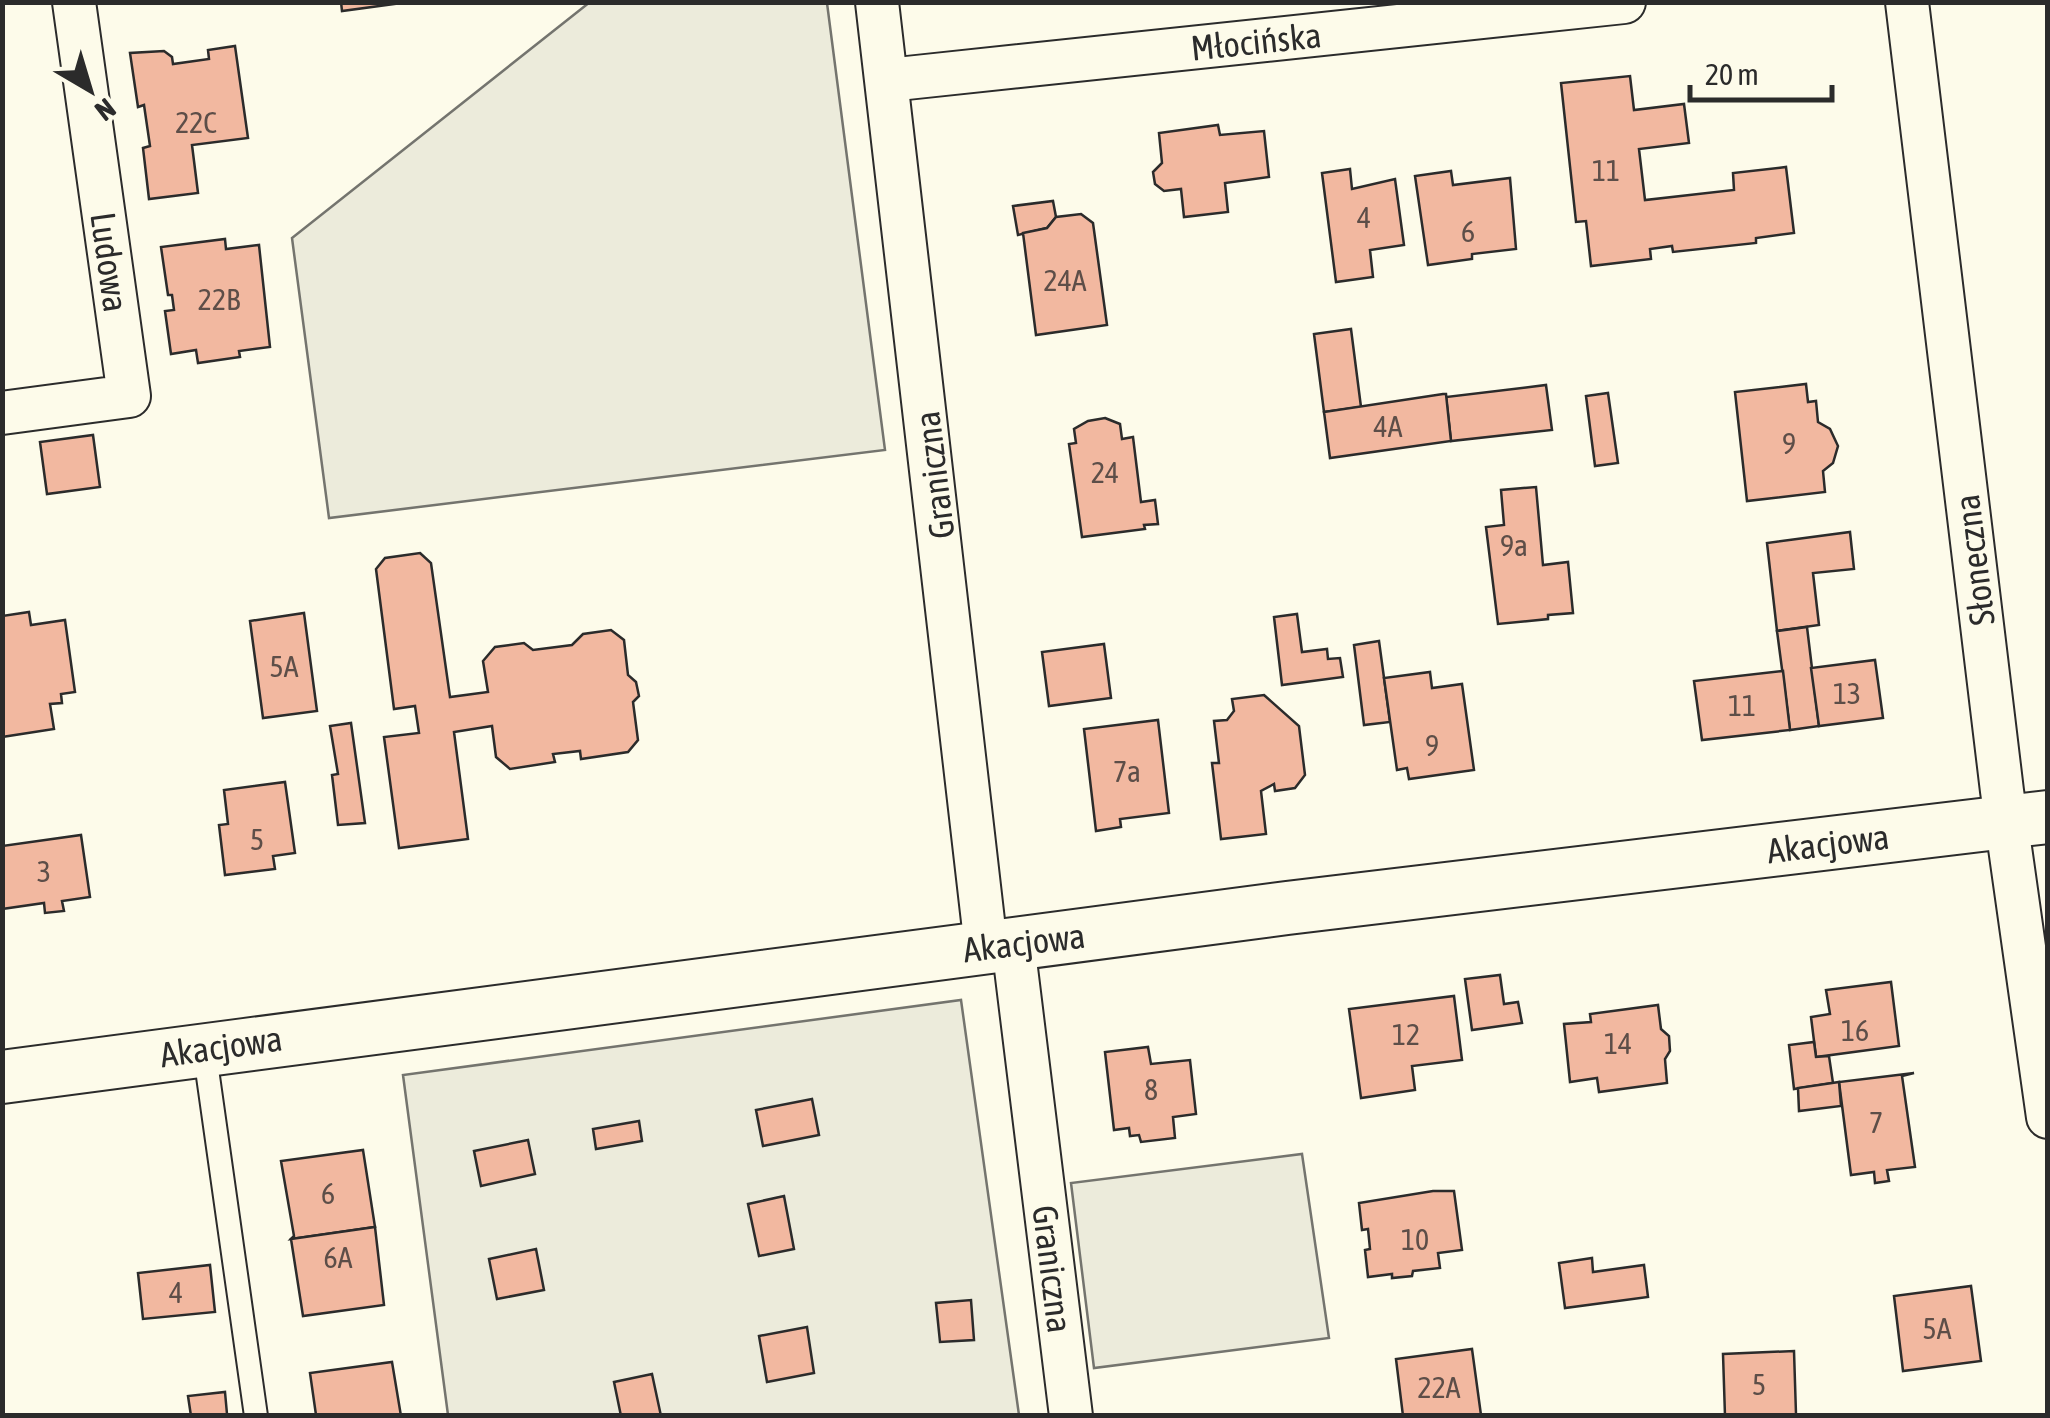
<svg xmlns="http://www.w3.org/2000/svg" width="2050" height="1418" font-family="'Asap Condensed',sans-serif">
<rect width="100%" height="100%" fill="#fdfbea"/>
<!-- green -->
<g fill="#ecebdb" stroke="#74746e" stroke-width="2.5">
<polygon points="590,2 827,3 885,450 329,518 292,238"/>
<polygon points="961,1000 1019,1415 448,1415 403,1075"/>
<polygon points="1302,1154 1329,1338 1094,1368 1071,1183"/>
</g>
<!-- building -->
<g fill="#f2b8a0" stroke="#2b2b2b" stroke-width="2.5">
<polygon points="341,2 409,2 342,11"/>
<polygon points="235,46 248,138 192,145 198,193 149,199 143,148 150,146 144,105 138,107 130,53 164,51 172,57 173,64 209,59 208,50"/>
<polygon points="1630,76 1634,110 1684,104 1689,143 1639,149 1645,200 1734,190 1733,173 1786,167 1794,233 1756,238 1756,243 1673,252 1672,246 1650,249 1651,259 1591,266 1586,221 1576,222 1561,83"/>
<polygon points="1218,125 1220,135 1264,131 1269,177 1225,183 1228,212 1184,217 1181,189 1164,191 1155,184 1153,172 1162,163 1159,133"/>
<polygon points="1350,169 1352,189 1395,179 1404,245 1370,250 1373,277 1336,282 1322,173"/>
<polygon points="1451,171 1453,185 1510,178 1516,249 1472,254 1472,259 1428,265 1415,176"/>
<polygon points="1053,201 1056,217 1047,228 1018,235 1013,206"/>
<polygon points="1081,214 1093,223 1107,325 1036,335 1023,233 1047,228 1056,217"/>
<polygon points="225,239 226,249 259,245 270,347 239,351 240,357 198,363 196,350 171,354 165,311 174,310 172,295 168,295 161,247"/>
<polygon points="1351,329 1361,407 1324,412 1314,334"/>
<polygon points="1806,384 1808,402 1816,401 1818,422 1830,429 1838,446 1833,463 1823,471 1825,492 1747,501 1735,392"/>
<polygon points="1546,385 1552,430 1451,441 1446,397"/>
<polygon points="1608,393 1618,463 1595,466 1586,396"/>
<polygon points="1443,394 1446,394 1451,441 1330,458 1324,412"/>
<polygon points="1105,418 1120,424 1122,439 1133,437 1141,502 1155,500 1158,524 1144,525 1145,529 1082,537 1069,444 1076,443 1074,429 1088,421"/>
<polygon points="93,435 100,487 47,494 40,442"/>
<polygon points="1536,487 1543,565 1568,562 1573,613 1548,615 1548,619 1498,624 1486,527 1504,525 1501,490"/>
<polygon points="1850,532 1854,569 1813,573 1819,625 1777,631 1767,543"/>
<polygon points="420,553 431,563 450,697 488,692 483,661 495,647 524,643 533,650 572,645 583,634 611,630 624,640 628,675 636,682 639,696 633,702 638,740 628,752 581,759 580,751 553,754 555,762 510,769 496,757 492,726 454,732 468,839 399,848 384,737 419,733 415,706 394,709 376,569 385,558"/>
<polygon points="29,612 31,625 65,620 75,692 61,694 62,703 50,704 54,729 2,737 2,616"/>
<polygon points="304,613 317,711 263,718 250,621"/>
<polygon points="1297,614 1302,652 1327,649 1328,659 1340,658 1343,677 1282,685 1274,617"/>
<polygon points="1807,627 1819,726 1790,730 1777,631"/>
<polygon points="1379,641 1390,722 1364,725 1354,645"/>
<polygon points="1104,644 1111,698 1049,706 1042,652"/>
<polygon points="1875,660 1883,718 1819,726 1811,668"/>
<polygon points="1783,671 1790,730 1702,740 1694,681"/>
<polygon points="1430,672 1432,688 1462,684 1474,770 1409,779 1407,768 1397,770 1384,678"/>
<polygon points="1264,695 1299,726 1305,775 1295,788 1275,791 1274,784 1261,791 1266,834 1221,839 1212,763 1219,763 1214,721 1227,720 1234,711 1232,699"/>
<polygon points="1158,720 1169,813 1120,819 1121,827 1096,831 1084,729"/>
<polygon points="351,723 365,823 338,825 332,775 338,774 330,726"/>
<polygon points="285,782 295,853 273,856 275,869 225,875 219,825 228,824 224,790"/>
<polygon points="81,835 90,897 62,901 64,911 45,913 44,903 2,909 2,846"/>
<polygon points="1500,975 1504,1004 1518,1002 1522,1023 1472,1030 1465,979"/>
<polygon points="1891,982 1899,1046 1816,1057 1811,1017 1830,1014 1826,990"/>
<polygon points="1454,996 1462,1060 1412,1066 1415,1090 1361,1098 1349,1009"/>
<polygon points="1658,1005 1661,1029 1669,1036 1670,1051 1665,1059 1667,1083 1599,1092 1597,1078 1570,1082 1564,1024 1591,1022 1590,1014"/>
<polygon points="1814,1042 1816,1057 1829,1056 1833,1083 1794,1089 1789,1045"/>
<polygon points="1148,1047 1151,1064 1190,1060 1196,1114 1173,1117 1175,1138 1141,1142 1139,1135 1130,1136 1129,1128 1114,1130 1105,1052"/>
<polygon points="1914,1073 1902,1076 1915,1167 1887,1170 1889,1181 1875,1183 1874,1172 1851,1175 1839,1082"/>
<polygon points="1839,1082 1841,1106 1799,1111 1798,1088"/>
<polygon points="812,1099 819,1135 763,1146 756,1110"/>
<polygon points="639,1121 642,1141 596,1149 593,1129"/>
<polygon points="528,1140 535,1174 481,1186 474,1151"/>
<polygon points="363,1150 375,1227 291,1239 294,1236 281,1161"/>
<polygon points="1433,1191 1454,1191 1462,1250 1438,1253 1440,1268 1413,1271 1412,1276 1392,1278 1392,1274 1368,1277 1365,1250 1370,1249 1368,1229 1362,1230 1359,1203"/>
<polygon points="784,1196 794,1249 759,1256 748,1204"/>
<polygon points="375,1227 384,1305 303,1316 291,1239"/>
<polygon points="536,1249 544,1290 497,1299 489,1259"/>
<polygon points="1592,1258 1593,1272 1644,1265 1648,1297 1565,1308 1559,1263"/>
<polygon points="210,1265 215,1312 143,1319 138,1273"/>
<polygon points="1971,1286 1981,1361 1903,1371 1894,1296"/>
<polygon points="971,1300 974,1340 940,1342 936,1303"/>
<polygon points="807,1327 814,1373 767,1382 759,1336"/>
<polygon points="1472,1349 1481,1415 1403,1416 1396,1359"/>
<polygon points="1794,1351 1796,1414 1725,1416 1723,1354"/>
<polygon points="392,1362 401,1416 316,1415 310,1373"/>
<polygon points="652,1374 661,1416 621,1416 614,1382"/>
<polygon points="225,1392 227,1414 235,1416 191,1416 188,1396"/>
</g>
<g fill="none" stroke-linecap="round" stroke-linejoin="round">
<defs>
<polyline id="service" points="204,1048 256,1416"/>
<g id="minor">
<polyline points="877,2 986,947"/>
<polyline points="1907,2 2002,791 2048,1117"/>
<polyline points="888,80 1624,2"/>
<polyline points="2,413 129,396 74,2"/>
<polyline points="1013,944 1071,1416"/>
</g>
<polyline id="tertiary" points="2,1077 1287,908 2048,817"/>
</defs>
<!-- service casing -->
<use href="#service" stroke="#2b2b2b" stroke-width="26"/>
<!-- minor casing -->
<use href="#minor" stroke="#2b2b2b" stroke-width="46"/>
<!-- tertiary casing -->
<use href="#tertiary" stroke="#2b2b2b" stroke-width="56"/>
<!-- service -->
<use href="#service" stroke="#fdfbea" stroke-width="22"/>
<!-- minor -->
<use href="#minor" stroke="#fdfbea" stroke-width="42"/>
<!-- tertiary -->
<use href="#tertiary" stroke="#fdfbea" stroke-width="52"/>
</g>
<g text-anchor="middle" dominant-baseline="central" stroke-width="8" stroke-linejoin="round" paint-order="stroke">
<!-- number labels -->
<g font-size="30" fill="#5d4e48">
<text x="196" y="122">22C</text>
<text x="1606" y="170">11</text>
<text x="1364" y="217">4</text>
<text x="1468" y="231">6</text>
<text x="1065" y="280">24A</text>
<text x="219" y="299">22B</text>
<text x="1388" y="426">4A</text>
<text x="1789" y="443">9</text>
<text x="1105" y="472">24</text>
<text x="1514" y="545">9a</text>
<text x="284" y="666">5A</text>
<text x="1847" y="693">13</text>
<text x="1742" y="705">11</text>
<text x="1432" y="745">9</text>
<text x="1127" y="771">7a</text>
<text x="257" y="839">5</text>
<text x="44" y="871">3</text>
<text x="1855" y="1030">16</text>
<text x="1406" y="1034">12</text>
<text x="1618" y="1043">14</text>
<text x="1151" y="1089">8</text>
<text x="1876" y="1122">7</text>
<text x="328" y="1193">6</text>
<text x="1415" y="1239">10</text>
<text x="338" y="1257">6A</text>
<text x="176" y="1292">4</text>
<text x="1937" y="1328">5A</text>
<text x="1759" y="1384">5</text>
<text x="1439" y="1387">22A</text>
</g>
<!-- street labels -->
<g font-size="35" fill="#2b2b2b" stroke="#fdfbea">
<text transform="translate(1256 41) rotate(-6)">Młocińska</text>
<text transform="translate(110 262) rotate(82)">Ludowa</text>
<text transform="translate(934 475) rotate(-97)">Graniczna</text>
<text transform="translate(1974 560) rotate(-97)">Słoneczna</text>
<text transform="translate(1828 843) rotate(-7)">Akacjowa</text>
<text transform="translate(1024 942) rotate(-7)">Akacjowa</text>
<text transform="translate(221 1046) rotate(-8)">Akacjowa</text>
<text transform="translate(1053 1269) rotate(83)">Graniczna</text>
</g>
</g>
<!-- border -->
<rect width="2050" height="1418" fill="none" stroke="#2b2b2b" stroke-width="10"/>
<!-- north arrow -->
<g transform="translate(90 90) rotate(142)" stroke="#fdfbea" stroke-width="8" paint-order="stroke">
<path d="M0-8L18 38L0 25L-18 38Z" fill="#2b2b2b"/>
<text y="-15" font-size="28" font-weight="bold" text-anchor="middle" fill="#2b2b2b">N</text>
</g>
<!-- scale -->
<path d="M1690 85v15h142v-15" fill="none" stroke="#2b2b2b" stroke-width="5"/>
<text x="1705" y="85" font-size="30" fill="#2b2b2b" stroke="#fdfbea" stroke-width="8" paint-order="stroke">20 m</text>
</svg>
